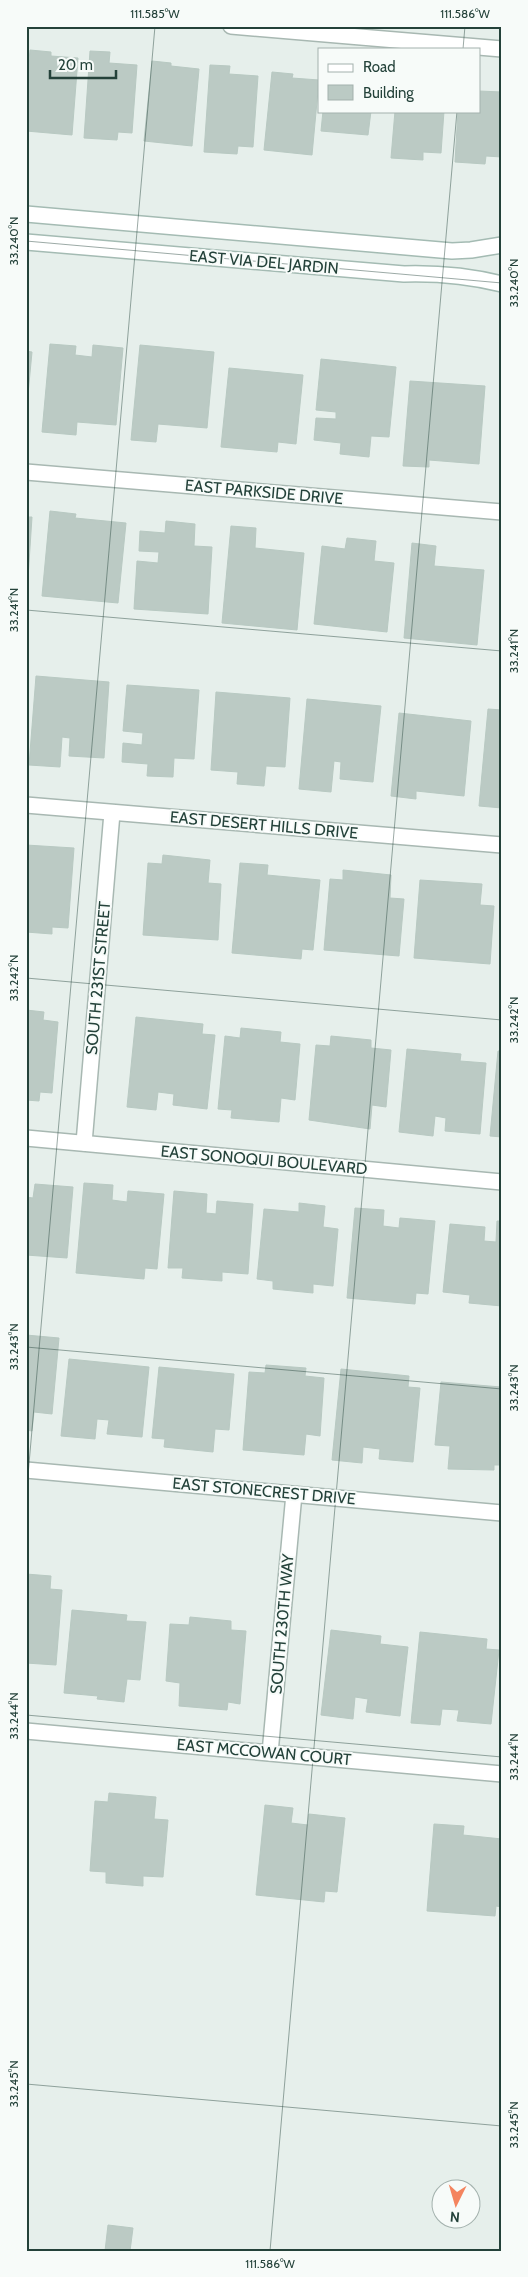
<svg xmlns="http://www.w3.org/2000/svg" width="528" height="2277" font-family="Cabin,sans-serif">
<rect width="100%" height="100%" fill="#e6efeb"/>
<!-- building -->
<g fill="#bbcac4" stroke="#b8c9c2">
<polygon points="30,50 51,52 51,56 78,58 72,135 26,131 26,91"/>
<polygon points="90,51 110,52 109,63 137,65 132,133 118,132 117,140 84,138"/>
<polygon points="152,61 171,63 171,66 199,69 192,146 144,141"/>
<polygon points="210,65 230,66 229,74 258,76 253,147 238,146 237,154 204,152"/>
<polygon points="272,72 293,74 292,78 319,80 312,155 264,150"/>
<polygon points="479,91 502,92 502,157 486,156 485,164 455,162 458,111 479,111"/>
<polygon points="323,111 371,111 368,135 321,131"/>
<polygon points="395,111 444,111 441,153 423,152 423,160 391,158"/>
<polygon points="50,344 76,346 75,355 92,357 93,345 123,348 116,425 77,422 76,435 42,432"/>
<polygon points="140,345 214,352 207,428 158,424 156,442 131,440"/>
<polygon points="26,351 32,352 26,415"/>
<polygon points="321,359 396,367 389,437 371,436 369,457 340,454 341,443 314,440 316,418 336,419 336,412 316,410"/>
<polygon points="229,368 303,375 296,444 278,442 277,452 221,447"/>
<polygon points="410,381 485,386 479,464 429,460 429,467 403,466"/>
<polygon points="50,511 76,514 75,518 126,523 118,603 42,596"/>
<polygon points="26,517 32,517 27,593 26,593"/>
<polygon points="166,521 195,524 194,546 212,547 208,614 134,609 137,561 158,563 159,552 139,551 140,531 165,533"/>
<polygon points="231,526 256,528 255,548 304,553 297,630 222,623"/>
<polygon points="347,538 376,541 374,561 394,563 387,632 314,624 322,546 345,549"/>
<polygon points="412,543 436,546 434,566 484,570 477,645 404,638"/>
<polygon points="36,676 109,682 104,758 69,756 70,738 62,737 60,767 29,765"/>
<polygon points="127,685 199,690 194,759 174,758 173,777 147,776 148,764 122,762 123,743 142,745 143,733 123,731"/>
<polygon points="216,692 290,698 285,767 266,766 264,786 237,784 238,772 211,770"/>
<polygon points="307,699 381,706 373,782 340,779 341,762 334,761 331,792 299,789"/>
<polygon points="488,709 502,710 502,808 479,806"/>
<polygon points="399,713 471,721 464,796 416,791 416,799 391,796"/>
<polygon points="26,845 74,848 68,928 52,927 52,934 26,932"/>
<polygon points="163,855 210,860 208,883 221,884 218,940 143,935 148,863 162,864"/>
<polygon points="240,863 268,865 267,875 320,880 313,950 302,949 301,959 232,953"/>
<polygon points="343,870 391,875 390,898 404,899 399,956 324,950 330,879 343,880"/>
<polygon points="420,880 482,884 480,905 494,906 490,964 414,958"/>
<polygon points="26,1010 44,1012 43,1020 58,1022 52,1093 40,1092 39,1101 26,1100"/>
<polygon points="136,1017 203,1024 202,1034 215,1035 207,1109 173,1105 174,1094 158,1092 156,1110 127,1107"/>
<polygon points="241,1028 281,1032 280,1042 300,1044 295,1100 281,1098 279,1122 231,1118 232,1110 218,1109 225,1036 240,1038"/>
<polygon points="331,1036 371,1040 371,1048 391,1050 386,1107 372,1105 370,1129 309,1120 316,1045 330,1046"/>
<polygon points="407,1049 461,1054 460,1061 486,1063 480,1134 445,1131 446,1118 435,1116 433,1136 399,1132"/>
<polygon points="498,1051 502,1051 502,1137 490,1136"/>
<polygon points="84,1183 113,1185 112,1200 127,1202 128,1191 164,1194 157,1269 145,1268 144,1279 76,1273"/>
<polygon points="35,1184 73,1187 67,1258 26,1255 26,1197 33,1198"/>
<polygon points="174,1191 207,1194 206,1213 216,1214 217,1201 253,1204 248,1274 222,1272 222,1281 182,1278 183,1268 168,1268"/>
<polygon points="299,1203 325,1206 323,1227 338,1229 333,1286 313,1284 313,1293 273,1289 273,1281 257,1279 264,1209 299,1212"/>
<polygon points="355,1208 384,1210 383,1226 399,1228 400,1218 435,1221 428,1294 416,1293 415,1304 347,1298"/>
<polygon points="497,1221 502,1221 502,1306 469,1303 470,1295 443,1292 450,1224 485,1227 484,1241 496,1242"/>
<polygon points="26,1335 59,1338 52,1414 34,1412 32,1431 26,1430"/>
<polygon points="69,1359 149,1367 142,1437 107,1434 109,1420 97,1419 95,1439 61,1436"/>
<polygon points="266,1365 306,1368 305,1376 324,1378 320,1436 306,1434 304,1455 243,1450 249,1372 265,1373"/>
<polygon points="159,1367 234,1374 229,1430 215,1429 213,1452 164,1447 165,1439 152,1438"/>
<polygon points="341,1369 409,1376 408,1387 420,1388 413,1462 379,1459 380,1449 363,1447 362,1463 332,1460"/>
<polygon points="441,1382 501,1387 502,1465 494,1465 494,1470 448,1469 450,1446 435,1445"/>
<polygon points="26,1574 51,1576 50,1589 62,1590 56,1665 26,1663"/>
<polygon points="72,1610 127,1615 126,1621 146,1622 140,1680 127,1679 124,1702 97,1699 98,1696 64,1693"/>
<polygon points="190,1617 231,1621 231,1630 246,1631 240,1704 228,1702 227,1710 179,1706 180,1683 166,1681 170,1624 189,1625"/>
<polygon points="331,1630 381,1636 380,1644 408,1647 400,1716 366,1712 368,1699 355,1697 353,1719 321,1715"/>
<polygon points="420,1632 487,1639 486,1649 499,1650 491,1724 457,1721 459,1710 442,1709 440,1725 411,1723"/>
<polygon points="109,1793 156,1797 154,1819 168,1820 163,1877 143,1876 143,1886 106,1883 106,1872 90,1871 95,1801 108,1802"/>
<polygon points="265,1805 293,1808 291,1823 308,1825 309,1814 345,1818 337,1892 325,1891 324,1902 256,1895"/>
<polygon points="434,1824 464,1826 463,1835 502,1839 502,1907 496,1906 495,1916 427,1911"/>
<polygon points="108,2225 133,2228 130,2251 105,2251"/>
</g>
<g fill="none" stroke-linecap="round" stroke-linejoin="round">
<defs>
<g id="street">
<polyline points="231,26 502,49"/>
<polyline points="26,472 502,512"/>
<polyline points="26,805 502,845"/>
<polyline points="26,1138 502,1182"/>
<polyline points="84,1143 112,813"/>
<polyline points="26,1470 502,1513"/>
<polyline points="26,1731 502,1774"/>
<polyline points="270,1753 294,1494"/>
</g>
<g id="secondary">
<polyline points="26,214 452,251 471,250 502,245"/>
<path d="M26,242L404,274C438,273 469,276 502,284"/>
</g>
</defs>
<!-- street casing -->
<use href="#street" stroke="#a8b8b2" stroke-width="18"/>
<!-- secondary casing -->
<use href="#secondary" stroke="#a4bbb3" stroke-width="18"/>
<!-- street -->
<use href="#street" stroke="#fff" stroke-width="15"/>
<!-- secondary -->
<use href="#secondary" stroke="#fff" stroke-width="15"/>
</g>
<!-- ticks -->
<path fill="none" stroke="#24423a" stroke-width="1" stroke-opacity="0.45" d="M463,49L465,26M26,241L502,283M26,610L502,651M26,978L502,1020M26,1347L502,1389M26,1498L155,26M26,1715L502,1757M26,2084L502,2126M270,2251L457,111"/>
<g text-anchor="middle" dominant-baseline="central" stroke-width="4" stroke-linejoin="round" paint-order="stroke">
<!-- street labels -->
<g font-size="16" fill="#24423a" stroke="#f7fbf9">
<text transform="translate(264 262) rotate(5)">EAST VIA DEL JARDIN</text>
<text transform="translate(264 492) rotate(5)">EAST PARKSIDE DRIVE</text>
<text transform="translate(264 825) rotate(5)">EAST DESERT HILLS DRIVE</text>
<text transform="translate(98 978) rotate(-85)">SOUTH 231ST STREET</text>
<text transform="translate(264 1160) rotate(5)">EAST SONOQUI BOULEVARD</text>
<text transform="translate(264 1491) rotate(5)">EAST STONECREST DRIVE</text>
<text transform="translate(282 1624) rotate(-85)">SOUTH 230TH WAY</text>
<text transform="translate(264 1752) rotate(5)">EAST MCCOWAN COURT</text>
</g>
</g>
<!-- border -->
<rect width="528" height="2277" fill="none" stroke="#f7fbf9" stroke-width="55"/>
<!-- legend -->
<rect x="318" y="48" width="162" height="65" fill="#f7fbf9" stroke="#a3b1ad"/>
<rect x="328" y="64" width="25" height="8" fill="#ffffff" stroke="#a3b1ad"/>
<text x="363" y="72" font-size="15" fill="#24423a">Road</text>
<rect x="328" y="85" width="25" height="15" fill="#bbcac4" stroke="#a3b1ad"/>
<text x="363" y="98" font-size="15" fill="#24423a">Building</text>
<!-- north arrow -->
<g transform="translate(456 2204) rotate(185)"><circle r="24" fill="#f7fbf9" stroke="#a3b1ad"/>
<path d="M0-4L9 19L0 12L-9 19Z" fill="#f4845f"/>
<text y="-8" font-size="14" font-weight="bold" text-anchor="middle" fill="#24423a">N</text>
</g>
<!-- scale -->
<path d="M50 70v8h66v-8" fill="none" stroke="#24423a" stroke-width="2.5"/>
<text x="58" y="70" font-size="15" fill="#24423a" stroke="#f7fbf9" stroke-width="4" paint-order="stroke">20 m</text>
<rect x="28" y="28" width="472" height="2222" fill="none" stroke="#24423a" stroke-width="2"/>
<g font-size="12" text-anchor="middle" fill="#24423a">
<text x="155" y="18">111.585°W</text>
<text x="465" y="18">111.586°W</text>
<text transform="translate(14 241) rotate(-90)" y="4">33.240°N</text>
<text transform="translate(514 283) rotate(-90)" y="4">33.240°N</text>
<text transform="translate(14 610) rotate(-90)" y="4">33.241°N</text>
<text transform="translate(514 651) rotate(-90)" y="4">33.241°N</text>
<text transform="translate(14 978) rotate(-90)" y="4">33.242°N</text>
<text transform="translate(514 1020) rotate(-90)" y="4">33.242°N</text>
<text transform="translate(14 1347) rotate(-90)" y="4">33.243°N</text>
<text transform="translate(514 1388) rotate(-90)" y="4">33.243°N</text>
<text transform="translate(14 1716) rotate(-90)" y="4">33.244°N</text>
<text transform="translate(514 1757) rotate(-90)" y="4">33.244°N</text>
<text transform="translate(14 2084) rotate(-90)" y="4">33.245°N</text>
<text transform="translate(514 2125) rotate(-90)" y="4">33.245°N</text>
<text x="270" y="2268">111.586°W</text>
</g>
</svg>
